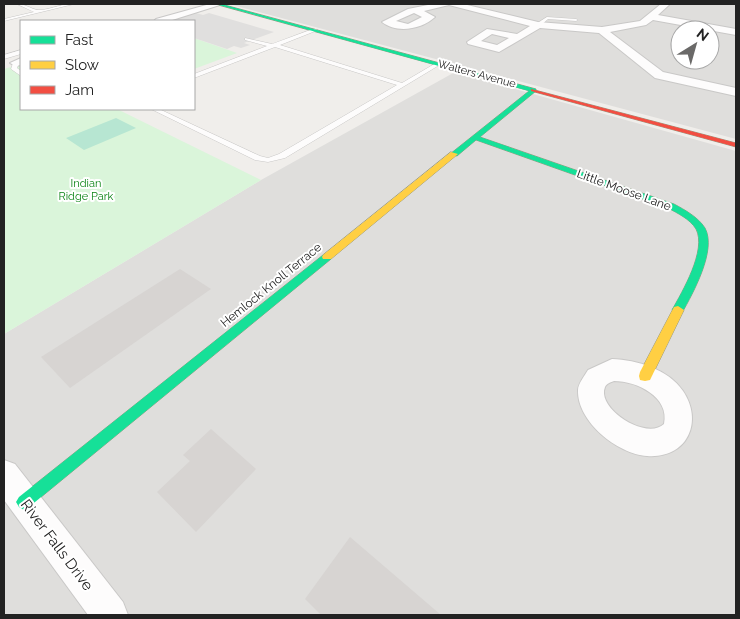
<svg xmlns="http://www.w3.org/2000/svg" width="740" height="619" font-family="Raleway,sans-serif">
<rect width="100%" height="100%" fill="#f0eeeb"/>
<!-- residential -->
<g fill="#dfdedc" fill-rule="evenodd">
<path d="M229,4H736V139ZM680,30H710V60H680Z"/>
<polygon points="455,72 736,151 736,615 4,615 4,334 261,180"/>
</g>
<!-- park -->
<g fill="#daf5da">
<polygon points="194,38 237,53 194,69"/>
<polygon points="21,64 21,109 117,109 261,180 4,334 4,69"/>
</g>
<!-- pitch -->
<polygon fill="#b7e6d2" points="116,118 136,128 84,150 66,138"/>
<!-- parking -->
<polygon fill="#e0dfde" points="196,13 203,15 209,13 274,32 244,43 250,45 241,48 234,46 227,49 194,38 194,21 168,21"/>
<!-- building -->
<g fill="#d7d4d2">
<polygon points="180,269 211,289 70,388 41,357"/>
<polygon points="211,429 256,469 196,532 157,492 190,461 183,455"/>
<polygon points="350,537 441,615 321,615 305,599"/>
</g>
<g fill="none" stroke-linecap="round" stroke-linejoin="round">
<defs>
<g id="lane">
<path d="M17,4C25,3 33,11 41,10C52,9 63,3 74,4L4,21V19L34,12Z"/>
<polygon points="547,17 576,19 578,20 576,21 548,19 540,26 536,26 536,24"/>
<polygon points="313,29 318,30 280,45 402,83 436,63 441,64 285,158 268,162 255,160 151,109 159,109 260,156 268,158 279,154 397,85 275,47 194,78 194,74 267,46 245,40 245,38 272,44"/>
<polygon points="21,50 21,54 4,59 4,55"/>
<polygon points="16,61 19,63 17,68 21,71 21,76 11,69 13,63"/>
</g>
<g id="street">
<polygon points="210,4 223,4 169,21 154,21 156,19"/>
<path d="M433,4H463L538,22L602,27L640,21L661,4H670L658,15L736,29V35L653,20L646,25L610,32L663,72L736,88V96L655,78L599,33L540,28L499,52L468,44L467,42L487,29L517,34L530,26L449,5L424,11L435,17C422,29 397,34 382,22L408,9ZM414,13L422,17L408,24L396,21ZM492,34L509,38L497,45L481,41Z"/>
<polygon points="21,58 21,65 16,66 10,63"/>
<path d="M612,359C637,360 668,369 683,391C704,422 687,459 647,456C618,454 577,422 578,390C578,384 585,375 588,370ZM614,381C637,381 670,397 664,424C646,441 596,408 605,387C606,384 611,382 614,381Z"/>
<polygon points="4,460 15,464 123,602 128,615 88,615 4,500"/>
</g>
<g id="fast">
<path d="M215,4H221L536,89V91L480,137L674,204C685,210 698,217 705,228C717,250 693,293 682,313L678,314L672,310C682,292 707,250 696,229C690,219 677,213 668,208L476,140L457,156L450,154L529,91Z"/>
<polygon points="327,254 332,257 331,259 29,507 24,510 19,507 16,502 19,497 323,255"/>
</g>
<g id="slow">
<polygon points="451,152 458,154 331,259 323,259 322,257 323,255"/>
<polygon points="678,306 684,310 650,380 645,381 640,380 639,376 640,372 674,307"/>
</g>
<polygon id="jam" points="531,89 736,143 736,147 531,91"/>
</defs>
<!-- lane casing -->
<use href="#lane" stroke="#c9c8c7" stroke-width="1"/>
<!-- street casing -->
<use href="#street" stroke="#c9c8c7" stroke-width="2"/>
<!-- fast casing -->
<use href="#fast" stroke="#999a82" stroke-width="1"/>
<!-- slow casing -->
<use href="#slow" stroke="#999a82" stroke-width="1"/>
<!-- jam casing -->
<use href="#jam" stroke="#999a82" stroke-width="1"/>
<!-- lane -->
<use href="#lane" fill="#fdfcfc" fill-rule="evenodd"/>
<!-- street -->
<use href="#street" fill="#fdfcfc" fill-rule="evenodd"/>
<!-- fast -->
<use href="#fast" fill="#16e098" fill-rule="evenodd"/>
<!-- slow -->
<use href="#slow" fill="#ffcf43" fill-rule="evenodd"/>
<!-- jam -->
<use href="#jam" fill="#f24e42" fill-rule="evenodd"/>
</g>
<g text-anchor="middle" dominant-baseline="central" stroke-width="4" stroke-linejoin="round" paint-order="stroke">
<!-- far-street labels -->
<g font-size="11" fill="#222" stroke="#fff">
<text transform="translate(477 74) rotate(15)">Walters Avenue</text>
</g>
<!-- far-park labels -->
<g font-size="11" fill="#0c8416" stroke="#fff">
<text x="86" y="183">Indian<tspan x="86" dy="13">Ridge Park</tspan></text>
</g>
<!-- street labels -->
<g font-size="12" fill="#222" stroke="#fff">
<text transform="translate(624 190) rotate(20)">Little Moose Lane</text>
<text transform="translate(271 285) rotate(-39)">Hemlock Knoll Terrace</text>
</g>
<!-- near-street labels -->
<g font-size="15" fill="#222" stroke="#fff">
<text transform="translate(57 545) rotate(53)">River Falls Drive</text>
</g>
</g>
<!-- border -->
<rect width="740" height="619" fill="none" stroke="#222222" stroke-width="10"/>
<!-- legend -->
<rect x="20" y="20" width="175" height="90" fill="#ffffff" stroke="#a7a7a7"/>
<rect x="30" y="36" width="25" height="8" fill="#16e098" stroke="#a7a7a7"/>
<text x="65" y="45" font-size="15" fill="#222222">Fast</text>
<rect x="30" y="61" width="25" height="8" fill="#ffcf43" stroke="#a7a7a7"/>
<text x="65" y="70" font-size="15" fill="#222222">Slow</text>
<rect x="30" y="86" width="25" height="8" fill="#f24e42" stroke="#a7a7a7"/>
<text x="65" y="95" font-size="15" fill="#222222">Jam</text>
<!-- north arrow -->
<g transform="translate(695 45) rotate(37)"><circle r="24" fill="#ffffff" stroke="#a7a7a7"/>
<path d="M0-4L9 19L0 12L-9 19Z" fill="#6a6968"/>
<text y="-8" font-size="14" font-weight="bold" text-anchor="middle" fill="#222222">N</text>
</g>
</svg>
